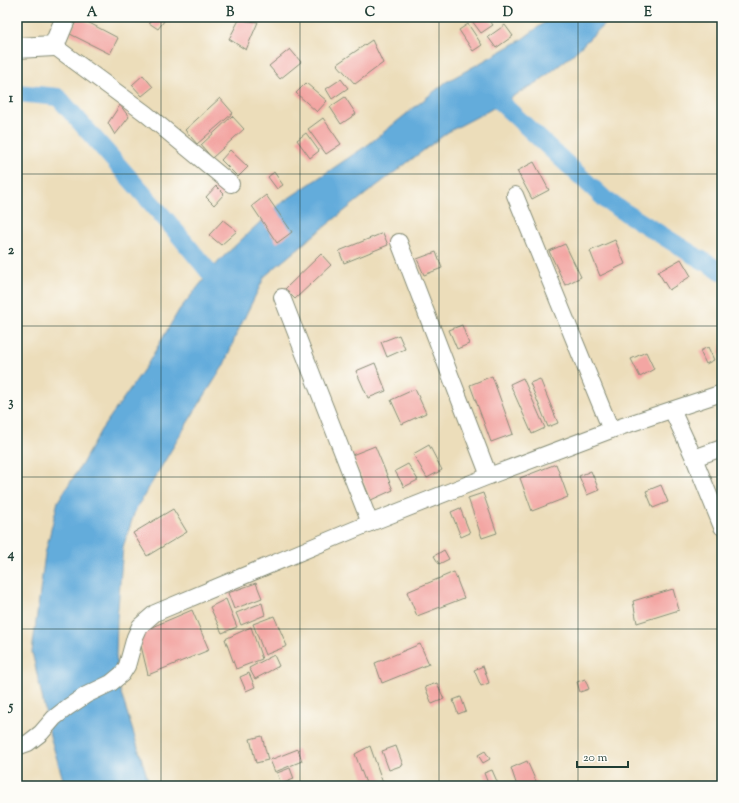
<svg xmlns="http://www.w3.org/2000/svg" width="739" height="803" font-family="'Sorts Mill Goudy',serif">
<rect width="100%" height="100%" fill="#fdfcf7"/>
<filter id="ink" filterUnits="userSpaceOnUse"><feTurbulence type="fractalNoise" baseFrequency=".025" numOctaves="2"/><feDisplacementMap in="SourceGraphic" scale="8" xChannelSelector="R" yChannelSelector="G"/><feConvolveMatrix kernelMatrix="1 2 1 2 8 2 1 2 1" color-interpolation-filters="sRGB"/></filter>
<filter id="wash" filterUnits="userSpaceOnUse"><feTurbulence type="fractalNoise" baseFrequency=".012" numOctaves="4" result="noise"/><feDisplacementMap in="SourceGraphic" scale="16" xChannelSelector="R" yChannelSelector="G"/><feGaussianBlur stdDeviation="0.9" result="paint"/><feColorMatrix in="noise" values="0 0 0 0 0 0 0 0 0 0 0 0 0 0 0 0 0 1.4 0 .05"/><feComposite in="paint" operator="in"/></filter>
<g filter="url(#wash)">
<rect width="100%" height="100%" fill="#ecddba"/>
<!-- water -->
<polygon fill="#64acdb" stroke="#427488" points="552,17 612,17 571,56 538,82 488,111 448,132 367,193 308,240 265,276 236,335 224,365 188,422 135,511 123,547 117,619 116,656 120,690 150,786 65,786 50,736 42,696 32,652 45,554 58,501 82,464 101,430 147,365 179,310 220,260 277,206 369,144 446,82 521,40"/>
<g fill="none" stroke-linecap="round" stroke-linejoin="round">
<!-- canal -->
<g stroke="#64acdb" stroke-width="18">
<polyline points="486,89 607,201 695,256 722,272"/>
<polyline points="17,93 58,97 168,222 224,290"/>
</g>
</g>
<g id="blocks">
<!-- building -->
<g fill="#f3a6a3">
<polygon points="78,17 118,38 110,54 70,34"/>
<polygon points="122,17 134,17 130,22"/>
<polygon points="154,17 167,17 158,29 149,23"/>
<polygon points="478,17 487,17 493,25 481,33 472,21"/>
<polygon points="239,20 258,22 246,50 229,39"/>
<polygon points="468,24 482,45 473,51 459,30"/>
<polygon points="505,25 513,36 496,48 488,37"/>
<polygon points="372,40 383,63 355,84 337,64"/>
<polygon points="290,49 301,62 280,79 269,66"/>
<polygon points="143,75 153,87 142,96 132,85"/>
<polygon points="341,79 348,88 332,99 326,89"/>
<polygon points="306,83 327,101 317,112 296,93"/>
<polygon points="345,97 356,114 341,124 330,107"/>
<polygon points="220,98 233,113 197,144 185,130"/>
<polygon points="120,105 129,117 115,135 108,123"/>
<polygon points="232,116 244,129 212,158 201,145"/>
<polygon points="323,118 341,144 326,154 308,129"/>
<polygon points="306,133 319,151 310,158 297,140"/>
<polygon points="230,150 248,167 238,177 221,160"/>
<polygon points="534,162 549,190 532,199 517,171"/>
<polygon points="274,172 283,185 277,189 268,177"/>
<polygon points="216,186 224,194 214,205 206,197"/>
<polygon points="266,195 292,232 277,243 252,206"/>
<polygon points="223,220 237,231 221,245 209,235"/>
<polygon points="383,233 388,245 344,263 339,251"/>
<polygon points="615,240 625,264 600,276 590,251"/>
<polygon points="565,244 581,277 565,285 549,251"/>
<polygon points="436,252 442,268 424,275 417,259"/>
<polygon points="321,254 331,265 295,299 285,289"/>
<polygon points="681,259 691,276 669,290 658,272"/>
<polygon points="462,325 469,344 457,349 449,330"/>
<polygon points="399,335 405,349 387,357 381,342"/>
<polygon points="721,344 722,344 722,355 719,354"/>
<polygon points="708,347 714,360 706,364 700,351"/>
<polygon points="646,352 654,369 640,377 631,359"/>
<polygon points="375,363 386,391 368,398 356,371"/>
<polygon points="492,376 513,434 491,442 470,385"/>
<polygon points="523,378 545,428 532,434 510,384"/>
<polygon points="540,379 558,423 548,427 530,383"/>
<polygon points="415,389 426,413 402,424 391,400"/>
<polygon points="429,445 442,470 427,478 413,454"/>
<polygon points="375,446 393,490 371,500 352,455"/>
<polygon points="408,464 418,480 404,487 395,471"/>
<polygon points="556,464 568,497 532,511 520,478"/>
<polygon points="591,471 599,490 587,495 579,476"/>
<polygon points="661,485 668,502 653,508 646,491"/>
<polygon points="483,493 497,533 482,538 468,498"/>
<polygon points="460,508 470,533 461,537 451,512"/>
<polygon points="173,509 187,532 147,556 133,533"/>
<polygon points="444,550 449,559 439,564 434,556"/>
<polygon points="454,572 464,598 417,616 407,592"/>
<polygon points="256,583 262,598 234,609 228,593"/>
<polygon points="673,589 679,610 637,623 633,601"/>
<polygon points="226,599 237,627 222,633 210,607"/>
<polygon points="262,603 265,615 241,625 236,613"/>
<polygon points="192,610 209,650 148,675 138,633"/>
<polygon points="274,616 287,646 265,655 253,624"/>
<polygon points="251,627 262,659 236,669 225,639"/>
<polygon points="420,644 429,664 382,683 375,663"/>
<polygon points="274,655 279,666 255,679 249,668"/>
<polygon points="483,666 489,683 481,686 474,670"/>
<polygon points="249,673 255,687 246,691 240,677"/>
<polygon points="585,679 589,689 580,692 577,682"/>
<polygon points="437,683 444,699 432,704 425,687"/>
<polygon points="461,697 466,711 458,714 453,700"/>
<polygon points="262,736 268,760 256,763 250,739"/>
<polygon points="370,746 384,786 367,786 355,754"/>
<polygon points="396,746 403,765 389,770 382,751"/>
<polygon points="298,749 302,761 275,772 270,760"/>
<polygon points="485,751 490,759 483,763 478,755"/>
<polygon points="527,761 538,786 517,786 511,768"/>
<polygon points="290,768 294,779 281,784 277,773"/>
<polygon points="492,770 499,786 489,786 484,773"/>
</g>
</g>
</g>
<g filter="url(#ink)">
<use href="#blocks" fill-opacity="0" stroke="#868d77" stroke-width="1"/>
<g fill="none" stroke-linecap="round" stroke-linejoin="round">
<defs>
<g id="minor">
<polyline points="54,46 145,113 231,184"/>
<polyline points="515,195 611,430"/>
<polyline points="399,242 489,476"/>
<polyline points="282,297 370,523"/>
<polyline points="672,410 694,458 722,527"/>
<polyline points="694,458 722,448"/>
<polyline points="17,747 28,743 41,733 54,718 68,707 86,695 111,683 122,674 127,666 135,637 140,626 155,613 370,523 489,476 611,430 722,393"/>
</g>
<polyline id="tertiary" points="17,48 54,46 66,17"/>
</defs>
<!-- minor casing -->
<use href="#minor" stroke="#868d77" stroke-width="18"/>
<!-- tertiary casing -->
<use href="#tertiary" stroke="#868d77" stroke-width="22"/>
<!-- minor -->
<use href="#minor" stroke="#fff" stroke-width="16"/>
<!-- tertiary -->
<use href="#tertiary" stroke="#fff" stroke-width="20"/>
</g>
</g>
<!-- grid -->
<path fill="none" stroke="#1f3d34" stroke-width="1" stroke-opacity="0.55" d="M161,17V786M300,17V786M439,17V786M578,17V786M17,174H722M17,326H722M17,477H722M17,629H722"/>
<!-- margin -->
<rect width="739" height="803" fill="none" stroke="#fdfcf7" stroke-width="44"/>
<!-- scale -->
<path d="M577 761v6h51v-6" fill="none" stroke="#1f3d34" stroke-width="2"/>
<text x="583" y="761" font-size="12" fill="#1f3d34" stroke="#fdfcf7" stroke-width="3" paint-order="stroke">20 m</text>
<rect x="22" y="22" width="695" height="759" fill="none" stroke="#1f3d34" stroke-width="1.5"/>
<g font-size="13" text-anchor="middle" font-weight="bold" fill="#1f3d34">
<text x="92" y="16">A</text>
<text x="230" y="16">B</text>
<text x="370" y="16">C</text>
<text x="508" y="16">D</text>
<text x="648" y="16">E</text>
<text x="11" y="102">1</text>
<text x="11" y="254">2</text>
<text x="11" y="406">3</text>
<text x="11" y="558">4</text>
<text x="11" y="710">5</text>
</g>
</svg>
